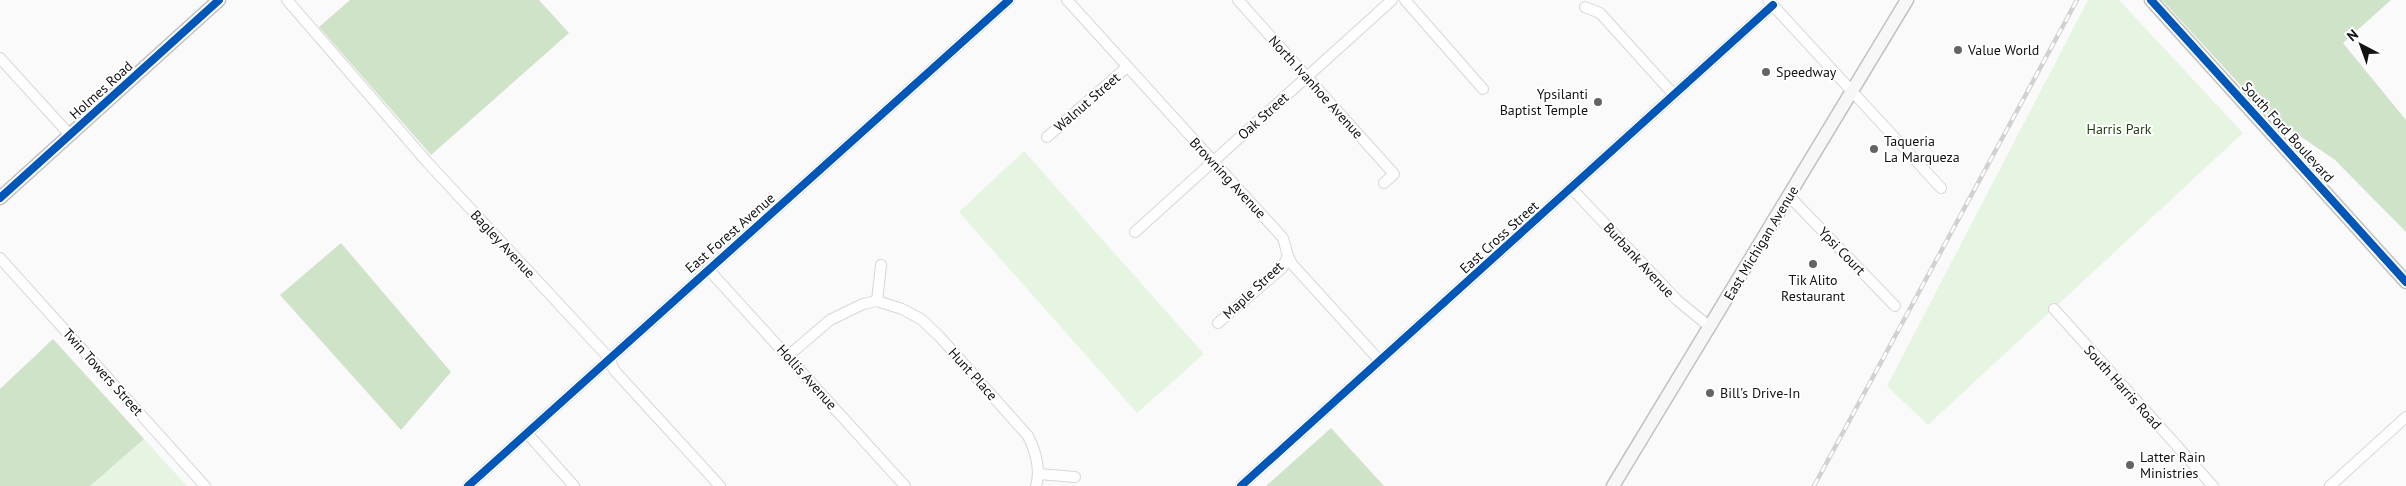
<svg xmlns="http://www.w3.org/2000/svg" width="2406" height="486" font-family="'PT Sans',sans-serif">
<rect width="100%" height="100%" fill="#fafafa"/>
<!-- green -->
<g fill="#e6f5e1">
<polygon points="2088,0 2119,0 2243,133 1928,425 1887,386"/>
<polygon points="1024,151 1204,354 1137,413 959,212"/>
<polygon points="144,439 187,486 90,486"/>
</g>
<!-- forest -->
<g fill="#cfe3c8">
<polygon points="350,0 539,0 569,33 431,155 319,27"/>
<polygon points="2162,0 2391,0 2343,43 2406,120 2406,232 2335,160 2265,112"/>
<polygon points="341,243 451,372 401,430 280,295"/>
<polygon points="53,339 144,439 90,486 0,486 0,389"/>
<polygon points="1331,428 1384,486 1266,486"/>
</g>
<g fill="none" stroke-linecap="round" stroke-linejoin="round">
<defs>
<g id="minor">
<polyline points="287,0 428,163 609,358 614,370 720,486"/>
<polyline points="1067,0 1283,238 1288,256 1292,264 1380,361"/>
<polyline points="1238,0 1394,174 1384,183"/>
<polyline points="1405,0 1483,89"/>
<polyline points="1768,0 1941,188"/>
<polyline points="1585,7 1600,13 1674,95"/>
<polyline points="0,58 70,135"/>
<polyline points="1047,137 1127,67"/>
<polyline points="1572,189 1677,300 1710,327"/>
<polyline points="1789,196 1895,306"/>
<polyline points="1135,232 1392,0"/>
<polyline points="0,258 205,486"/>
<polyline points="708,269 905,486"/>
<polyline points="877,301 881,265"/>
<polyline points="2054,309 2213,486"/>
<polyline points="1218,323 1282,268 1288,256"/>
<path d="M788,356L830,320L863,304L877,301L902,309L921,319L939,336L1028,436C1036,452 1041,469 1036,486"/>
<polyline points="527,433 574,486"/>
<polyline points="1039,474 1075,477"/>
<polyline points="468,486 1009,0"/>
<polyline points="1241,486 1773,5"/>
<polyline points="2330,486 2406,417"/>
</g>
<g id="major">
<polyline points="2151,0 2406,282"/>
<polyline points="0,198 219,0"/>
<polyline points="1613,486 1907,0"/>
</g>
</defs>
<!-- minor casing -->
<use href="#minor" stroke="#d7d7d7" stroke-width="12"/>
<!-- major casing -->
<use href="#major" stroke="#c5c1c1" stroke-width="15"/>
<!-- minor -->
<use href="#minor" stroke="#fefefe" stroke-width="10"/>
<!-- major -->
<use href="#major" stroke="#f8f7f7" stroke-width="12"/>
<defs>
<polyline id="rail" points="1814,486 2077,0"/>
</defs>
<!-- rail casing -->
<use href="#rail" stroke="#d1d1d1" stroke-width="4.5"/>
<!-- rail -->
<use href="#rail" stroke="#fff" stroke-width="2.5" stroke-dasharray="8" stroke-linecap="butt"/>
<defs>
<g id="cycleway">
<polyline points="2151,0 2406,282"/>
<polyline points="0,198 219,0"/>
<polyline points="468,486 1009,0"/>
<polyline points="1241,486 1773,5"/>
</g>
</defs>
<!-- cycleway casing -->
<use href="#cycleway" stroke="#fff" stroke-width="11"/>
<!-- cycleway -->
<use href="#cycleway" stroke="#0057b8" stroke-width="8"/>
</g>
<!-- markers -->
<g fill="#646464" stroke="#fff" stroke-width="2">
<circle cx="1958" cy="50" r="5"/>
<circle cx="1766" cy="72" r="5"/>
<circle cx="1598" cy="102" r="5"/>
<circle cx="1874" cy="149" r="5"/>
<circle cx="1813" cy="264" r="5"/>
<circle cx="1710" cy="393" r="5"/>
<circle cx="2130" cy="465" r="5"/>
</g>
<g text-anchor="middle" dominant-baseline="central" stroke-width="4" stroke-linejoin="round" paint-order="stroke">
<!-- poi labels -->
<g font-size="14" fill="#131313" stroke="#fff" text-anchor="start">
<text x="1968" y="50">Value World</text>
<text x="1776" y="72">Speedway</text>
<text x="1588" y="94" text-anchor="end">Ypsilanti<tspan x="1588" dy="16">Baptist Temple</tspan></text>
<text x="1884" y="141">Taqueria<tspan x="1884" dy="16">La Marqueza</tspan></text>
<text x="1813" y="280" text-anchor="middle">Tik Alito<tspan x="1813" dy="16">Restaurant</tspan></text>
<text x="1720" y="393">Bill's Drive-In</text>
<text x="2140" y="457">Latter Rain<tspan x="2140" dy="16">Ministries</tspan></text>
</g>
<!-- street labels -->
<g font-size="14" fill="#131313" stroke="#fff">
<text transform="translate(1316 87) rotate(48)">North Ivanhoe Avenue</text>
<text transform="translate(101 90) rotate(-42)">Holmes Road</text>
<text transform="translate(1087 102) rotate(-41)">Walnut Street</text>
<text transform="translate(1263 116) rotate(-42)">Oak Street</text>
<text transform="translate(2288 132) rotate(48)">South Ford Boulevard</text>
<text transform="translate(1228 178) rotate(47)">Browning Avenue</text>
<text transform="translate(730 233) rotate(-41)">East Forest Avenue</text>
<text transform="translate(1499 237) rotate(-42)">East Cross Street</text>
<text transform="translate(1761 243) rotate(-59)">East Michigan Avenue</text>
<text transform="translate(503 244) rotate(47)">Bagley Avenue</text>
<text transform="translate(1842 251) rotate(46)">Ypsi Court</text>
<text transform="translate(1639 260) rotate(47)">Burbank Avenue</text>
<text transform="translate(1253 290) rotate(-43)">Maple Street</text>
<text transform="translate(103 372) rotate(48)">Twin Towers Street</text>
<text transform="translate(973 374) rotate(48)">Hunt Place</text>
<text transform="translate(807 377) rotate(48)">Hollis Avenue</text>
<text transform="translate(2123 387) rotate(48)">South Harris Road</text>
</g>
<!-- park labels -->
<g font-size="14" fill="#1b3e0e" stroke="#fff">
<text x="2119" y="129">Harris Park</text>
</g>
</g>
<!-- north arrow -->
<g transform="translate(2361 45) rotate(319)" stroke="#ffffff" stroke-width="4" paint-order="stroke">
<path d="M0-4L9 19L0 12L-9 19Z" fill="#131313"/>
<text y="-8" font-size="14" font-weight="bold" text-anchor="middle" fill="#131313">N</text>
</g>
</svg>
